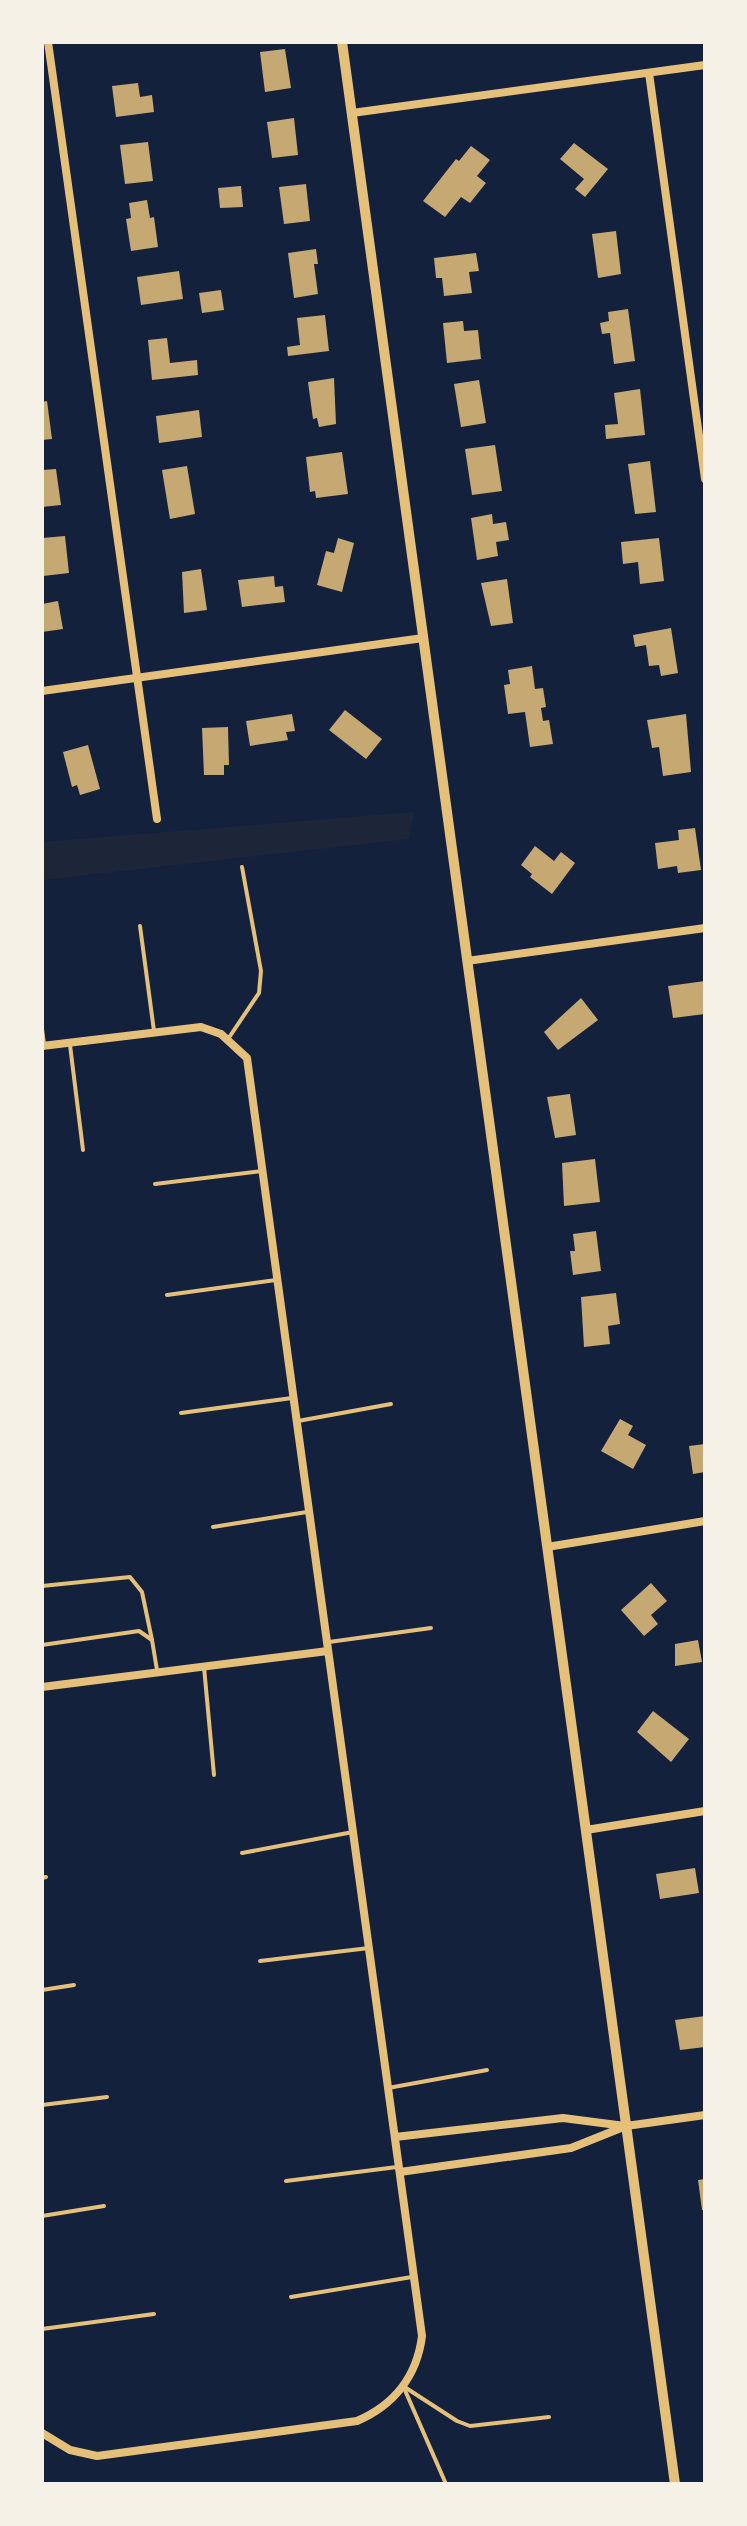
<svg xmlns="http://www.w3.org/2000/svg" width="747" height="2526" font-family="'IBM Plex Sans',sans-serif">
<rect width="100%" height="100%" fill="#14213d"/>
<!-- green -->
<polygon fill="#1d2539" points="414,812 409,839 42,880 42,842"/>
<!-- building -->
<g fill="#c6a872">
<polygon points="285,49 291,88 265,92 260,52"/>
<polygon points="138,83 140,97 152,95 154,112 116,117 112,86"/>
<polygon points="294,118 298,155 272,158 267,122"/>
<polygon points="148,142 153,181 125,184 120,145"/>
<polygon points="574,143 608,169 585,197 575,189 584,179 560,159"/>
<polygon points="471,146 490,160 477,176 486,183 470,203 461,197 445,217 423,201 456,159 459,161"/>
<polygon points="306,184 310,221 284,224 279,187"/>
<polygon points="241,186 243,207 220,208 218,188"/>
<polygon points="147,200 150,218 154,217 158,247 131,251 126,219 131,218 129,203"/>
<polygon points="616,231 621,274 598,278 592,234"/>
<polygon points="316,249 318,264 314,264 318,294 294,298 288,253"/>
<polygon points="476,253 479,271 469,272 472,293 444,296 442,278 436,278 434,258"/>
<polygon points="179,271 183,299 141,305 137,277"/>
<polygon points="221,290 224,310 202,313 199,293"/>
<polygon points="628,309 635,361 614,364 610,333 602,334 600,323 609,321 608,312"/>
<polygon points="325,315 329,351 288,356 287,347 300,345 297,318"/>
<polygon points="463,321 464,331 478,330 481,359 447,363 443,323"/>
<polygon points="167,338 170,363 197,360 198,375 152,380 148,340"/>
<polygon points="334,378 336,424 319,427 317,418 313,419 308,382"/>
<polygon points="479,380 486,423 461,427 454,384"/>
<polygon points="640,389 645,435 606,439 605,425 618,424 614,393"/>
<polygon points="47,401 52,439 42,440 42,402"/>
<polygon points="199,410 202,437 159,443 156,416"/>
<polygon points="495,445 502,491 472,495 465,449"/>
<polygon points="342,452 348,494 316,498 315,491 310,492 306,457"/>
<polygon points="650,461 656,512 635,514 628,464"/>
<polygon points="187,466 195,514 170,519 162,470"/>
<polygon points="56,469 61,505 42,507 42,470"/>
<polygon points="492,514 493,524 506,522 509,540 496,542 498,556 477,560 471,518"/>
<polygon points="65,536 69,573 43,576 42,538"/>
<polygon points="338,538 354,543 342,592 317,585 326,551 334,553"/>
<polygon points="659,538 664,581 640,584 638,562 623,564 621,542"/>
<polygon points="201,569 207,610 184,613 182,572"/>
<polygon points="274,576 275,587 283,586 285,602 242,607 238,580"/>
<polygon points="507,579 513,623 491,626 481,583"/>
<polygon points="58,601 63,629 42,632 42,604"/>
<polygon points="671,628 678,673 661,676 659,665 649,666 646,645 635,647 633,635"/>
<polygon points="532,666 535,689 543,688 546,707 541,708 543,721 549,720 553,744 530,747 525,712 508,714 504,685 510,684 508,670"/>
<polygon points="345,710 382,739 366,759 329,730"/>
<polygon points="292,714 295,731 286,732 288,740 250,746 246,721"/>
<polygon points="686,714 691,772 663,776 659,747 652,748 647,720"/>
<polygon points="228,727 229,765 224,765 224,775 204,775 202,728"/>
<polygon points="88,745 100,789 80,795 77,785 72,787 63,752"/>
<polygon points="695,828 701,870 678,873 677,866 658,869 655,843 679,840 678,830"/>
<polygon points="535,846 554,861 561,852 575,863 552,894 530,877 532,874 521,865"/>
<polygon points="705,981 705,1014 673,1018 668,986"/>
<polygon points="581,998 598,1020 558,1050 544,1032"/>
<polygon points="570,1094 576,1135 555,1138 547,1097"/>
<polygon points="595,1159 600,1202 564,1206 562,1163"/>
<polygon points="596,1231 601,1271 573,1275 570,1251 575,1251 573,1234"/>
<polygon points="616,1293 620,1324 608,1326 610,1344 584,1347 581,1297"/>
<polygon points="620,1419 633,1426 628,1435 646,1445 633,1469 601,1451"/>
<polygon points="705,1444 705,1472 693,1474 689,1446"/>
<polygon points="651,1583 667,1601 651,1615 658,1624 644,1636 621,1610"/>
<polygon points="698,1640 702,1662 675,1666 675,1644"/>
<polygon points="653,1711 689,1739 671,1762 637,1732"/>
<polygon points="695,1868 699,1893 660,1899 656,1874"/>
<polygon points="705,2016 705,2047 680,2050 675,2020"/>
<polygon points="705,2179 705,2210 702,2210 698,2180"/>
</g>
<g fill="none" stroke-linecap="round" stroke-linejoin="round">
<!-- service -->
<g stroke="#e5c07b" stroke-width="4">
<polyline points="140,926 154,1031"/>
<polyline points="42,1029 44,1044"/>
<polyline points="228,1039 259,993 261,971 242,867"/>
<polyline points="70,1045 83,1150"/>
<polyline points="155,1184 262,1171"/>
<polyline points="167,1295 276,1280"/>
<polyline points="181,1413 292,1398"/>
<polyline points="298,1421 391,1404"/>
<polyline points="213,1527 307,1512"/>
<polyline points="42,1586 130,1577 142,1592 152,1640"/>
<polyline points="329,1642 431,1628"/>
<polyline points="42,1645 139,1631 152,1640 157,1670"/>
<polyline points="204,1667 214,1775"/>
<polyline points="242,1853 353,1832"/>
<polyline points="42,1878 46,1877"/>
<polyline points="260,1961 369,1948"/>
<polyline points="42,1990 74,1985"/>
<polyline points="388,2088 487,2070"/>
<polyline points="42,2105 107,2097"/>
<polyline points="286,2181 397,2167"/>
<polyline points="42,2216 104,2206"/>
<polyline points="291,2297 412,2277"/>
<polyline points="42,2329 154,2314"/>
<polyline points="403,2386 457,2421 470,2426 549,2417"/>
<polyline points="404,2388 446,2484"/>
</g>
<!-- minor -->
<g stroke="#e5c07b" stroke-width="8">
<polyline points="48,42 157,819"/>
<polyline points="649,73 705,479"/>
<polyline points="352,113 705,65"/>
<polyline points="42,691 423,638"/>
<polyline points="467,961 705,928"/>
<path d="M42,1046L201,1027L221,1034L247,1058L422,2336C417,2376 394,2405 357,2421L97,2456L70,2450L42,2433"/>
<polyline points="547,1547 705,1521"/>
<polyline points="42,1687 328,1651"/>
<polyline points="586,1830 705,1811"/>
<polyline points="395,2137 563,2118 625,2126"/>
<polyline points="400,2172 571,2148 626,2126 705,2115"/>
</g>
<!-- tertiary -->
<polyline stroke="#e5c07b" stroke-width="10" points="342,42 675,2484"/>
</g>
<!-- border -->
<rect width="747" height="2526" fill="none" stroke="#f6f1e7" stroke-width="88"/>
</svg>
